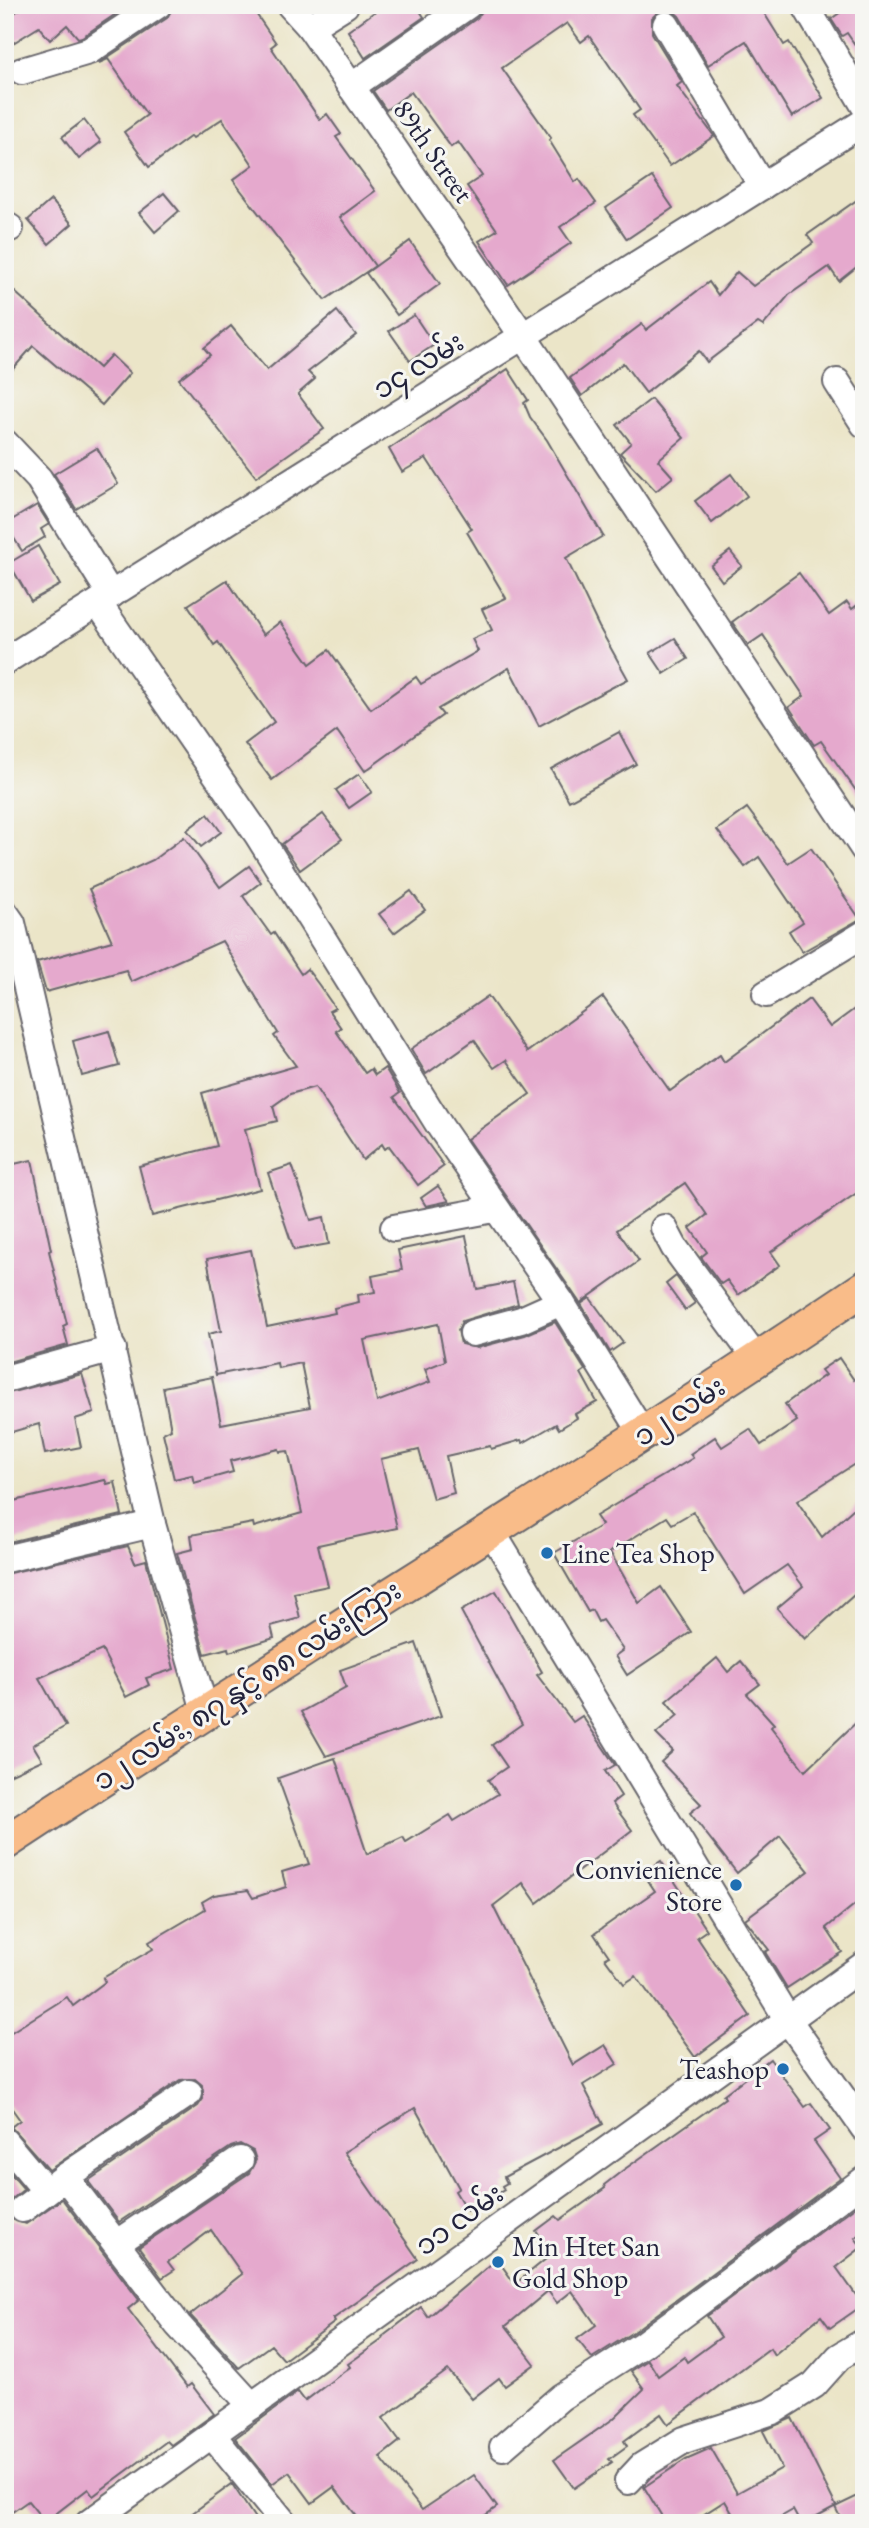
<svg xmlns="http://www.w3.org/2000/svg" width="869" height="2528" font-family="'EB Garamond','Noto Sans Myanmar',serif">
<rect width="100%" height="100%" fill="#f6f6f2"/>
<filter id="ink" filterUnits="userSpaceOnUse"><feTurbulence type="fractalNoise" baseFrequency=".0143" numOctaves="2"/><feDisplacementMap in="SourceGraphic" scale="14" xChannelSelector="R" yChannelSelector="G"/><feConvolveMatrix kernelMatrix="1 2 1 2 8 2 1 2 1" color-interpolation-filters="sRGB"/></filter>
<filter id="wash" filterUnits="userSpaceOnUse"><feTurbulence type="fractalNoise" baseFrequency=".00686" numOctaves="4" result="noise"/><feDisplacementMap in="SourceGraphic" scale="28" xChannelSelector="R" yChannelSelector="G"/><feGaussianBlur stdDeviation="1.57" result="paint"/><feColorMatrix in="noise" values="0 0 0 0 0 0 0 0 0 0 0 0 0 0 0 0 0 1.4 0 .05"/><feComposite in="paint" operator="in"/></filter>
<g filter="url(#wash)">
<rect width="100%" height="100%" fill="#ebe5c8"/>
<g id="blocks">
<!-- building -->
<g fill="#e5a9cd" fill-rule="evenodd">
<polygon points="20,5 129,5 82,37 78,38 67,25 50,40 39,27 5,48 5,19 22,8"/>
<polygon points="174,5 250,5 276,43 271,47 320,120 327,114 341,134 336,137 375,191 340,217 375,266 325,300 233,180 253,165 222,119 193,138 191,136 149,167 124,132 147,115 108,59 99,63 167,18"/>
<polygon points="384,5 416,5 424,17 365,58 348,31"/>
<polygon points="487,5 759,5 784,45 789,42 823,98 792,117 746,41 708,65 679,16 673,11 659,11 652,18 652,33 682,82 677,86 714,136 670,166 633,115 640,110 589,36 581,42 567,23 502,68 551,138 549,140 575,182 579,179 596,203 560,227 571,243 508,285 479,241 497,230 467,186 482,176 458,142 451,147 411,92 386,110 373,91 477,18"/>
<polygon points="851,5 864,5 864,58 847,33 842,36 831,19"/>
<polygon points="84,120 101,142 79,159 62,137"/>
<polygon points="652,177 673,208 627,239 606,208"/>
<polygon points="164,193 179,211 155,232 139,213"/>
<polygon points="864,195 864,261 839,281 829,267 789,295 763,326 758,323 707,362 699,351 646,393 623,363 582,396 570,378 642,324 646,330 709,282 718,295 737,272 753,286 813,243 807,235"/>
<polygon points="51,200 72,224 49,244 28,220"/>
<polygon points="410,241 440,284 397,315 366,273"/>
<polygon points="5,283 99,368 111,355 130,373 102,405 33,346 5,378"/>
<polygon points="337,311 356,335 308,372 315,379 298,394 324,429 256,477 179,379 210,355 204,348 231,326 267,370"/>
<polygon points="414,315 434,345 410,361 389,331"/>
<polygon points="508,369 528,400 524,403 530,417 547,440 603,536 566,558 599,627 628,679 539,726 509,668 438,709 443,715 365,771 337,731 272,780 245,744 274,722 218,642 214,645 188,605 227,580 263,635 280,622 310,664 329,650 371,709 416,677 421,684 478,651 472,639 492,630 482,609 506,598 467,532 472,529 426,458 402,472 389,449"/>
<polygon points="651,399 684,438 658,460 673,477 656,491 620,453 631,443 617,425"/>
<polygon points="97,448 118,484 76,509 54,474"/>
<polygon points="731,474 747,496 712,523 695,501"/>
<polygon points="37,505 49,524 41,529 45,537 22,551 5,524"/>
<polygon points="38,546 60,585 31,601 9,563"/>
<polygon points="730,551 742,566 722,581 711,566"/>
<polygon points="799,573 829,615 847,602 852,609 864,600 864,802 821,741 814,745 789,707 804,696 763,635 748,645 732,622"/>
<polygon points="675,638 688,659 664,674 650,653"/>
<polygon points="619,732 636,764 569,801 551,769"/>
<polygon points="359,774 372,792 349,808 336,790"/>
<polygon points="747,808 788,863 811,848 860,919 802,952 789,931 803,922 759,857 745,867 717,830"/>
<polygon points="208,814 221,832 201,847 187,830"/>
<polygon points="323,814 342,839 300,870 282,844"/>
<polygon points="184,837 220,887 249,866 261,882 243,896 271,935 274,933 301,974 307,969 319,985 335,1008 329,1011 341,1028 336,1031 365,1073 371,1069 375,1075 385,1068 400,1093 394,1097 444,1166 418,1185 389,1146 385,1149 382,1144 363,1160 315,1087 290,1094 273,1106 277,1121 245,1129 260,1189 152,1216 139,1166 217,1146 202,1093 296,1066 274,1036 278,1033 222,941 131,982 126,970 46,992 37,962 112,941 89,889 153,860"/>
<polygon points="411,891 425,910 394,933 379,914"/>
<polygon points="488,996 527,1052 603,997 670,1091 720,1055 724,1062 809,999 830,1027 864,1002 864,1188 771,1252 780,1265 738,1295 727,1280 721,1284 701,1257 707,1252 690,1228 707,1215 685,1183 617,1230 639,1261 580,1303 467,1139 530,1094 506,1060 494,1068 474,1040 426,1074 411,1049"/>
<polygon points="109,1031 119,1066 82,1076 73,1041"/>
<polygon points="32,1160 51,1250 49,1251 67,1324 63,1326 68,1345 5,1363 5,1166"/>
<polygon points="292,1165 311,1220 324,1217 329,1244 294,1250 268,1173"/>
<polygon points="438,1186 449,1201 426,1206 421,1198"/>
<path d="M466,1236L477,1289L513,1282L518,1304L462,1321L458,1330L461,1344L477,1348L525,1335L555,1322L585,1370L581,1373L597,1402L575,1414L577,1418L559,1429L556,1424L523,1443L521,1440L491,1449L490,1446L446,1456L454,1493L433,1499L419,1450L381,1459L397,1528L318,1545L328,1586L294,1593L300,1618L271,1626L274,1638L229,1652L228,1648L205,1654L177,1553L193,1549L191,1535L253,1523L254,1527L302,1513L288,1451L280,1452L279,1449L230,1461L233,1472L194,1483L192,1475L174,1479L163,1433L171,1429L163,1387L212,1377L221,1424L310,1407L301,1363L278,1368L277,1363L216,1375L208,1334L221,1331L207,1259L251,1250L267,1327L335,1313L334,1308L359,1302L358,1295L375,1292L372,1276L402,1270L398,1250ZM438,1324L445,1361L425,1369L430,1382L377,1402L364,1340Z"/>
<polygon points="676,1276 695,1303 685,1310 666,1284"/>
<polygon points="590,1298 623,1343 610,1352 581,1304"/>
<polygon points="839,1358 854,1380 864,1373 864,1458 797,1501 822,1537 864,1499 864,1586 805,1639 777,1608 803,1586 787,1565 745,1594 693,1512 672,1524 667,1517 610,1552 639,1603 661,1587 691,1632 627,1675 615,1656 623,1650 602,1620 598,1622 592,1610 588,1612 554,1553 602,1525 596,1516 693,1458 690,1454 715,1437 722,1447 750,1429 761,1445 797,1421 785,1404 825,1375 821,1370"/>
<polygon points="82,1374 94,1413 75,1419 81,1447 45,1454 39,1424 5,1434 5,1394"/>
<polygon points="105,1480 107,1484 115,1482 122,1515 5,1543 5,1503"/>
<polygon points="128,1546 135,1563 146,1560 174,1669 146,1678 149,1685 126,1697 102,1650 39,1678 66,1726 33,1745 42,1760 5,1777 5,1574"/>
<polygon points="496,1591 542,1672 537,1675 573,1722 582,1716 615,1765 605,1771 621,1796 612,1803 632,1830 537,1903 523,1883 493,1906 573,2065 605,2045 617,2064 583,2085 603,2124 504,2177 507,2183 502,2186 504,2190 467,2211 455,2191 459,2188 415,2108 344,2152 418,2259 333,2319 335,2322 284,2360 271,2345 239,2368 190,2315 242,2274 211,2230 168,2262 174,2270 162,2278 139,2247 249,2173 256,2160 253,2151 240,2144 231,2147 119,2222 88,2181 198,2106 203,2099 202,2085 195,2079 180,2080 49,2170 11,2127 20,2120 5,2099 5,2036 67,1997 73,2006 105,1982 103,1978 153,1949 149,1942 205,1909 202,1902 214,1895 248,1890 253,1898 286,1887 282,1872 309,1864 278,1778 335,1758 367,1854 403,1837 406,1842 450,1815 454,1821 498,1794 488,1780 507,1767 492,1745 522,1724 461,1611"/>
<polygon points="416,1643 441,1716 326,1756 301,1712 346,1687 340,1670"/>
<polygon points="717,1658 728,1672 741,1661 760,1684 747,1694 774,1724 771,1727 805,1771 864,1715 864,1897 826,1928 842,1952 787,1988 765,1952 769,1950 745,1919 809,1871 780,1836 737,1873 690,1813 701,1804 661,1762 673,1751 656,1734 678,1715 666,1701"/>
<polygon points="661,1861 707,1930 697,1937 750,2016 695,2057 636,1976 624,1984 605,1958 609,1956 594,1934 655,1891 643,1873"/>
<polygon points="770,2059 805,2107 811,2103 830,2130 814,2141 840,2178 633,2332 592,2358 577,2339 596,2325 572,2291 557,2303 548,2291 506,2326 535,2364 505,2386 499,2378 472,2399 448,2370 383,2418 400,2441 380,2457 422,2510 474,2475 497,2507 474,2523 362,2523 334,2487 312,2503 289,2472 272,2484 235,2438 298,2392 305,2401 350,2367 348,2364 383,2339 382,2337 421,2307 428,2317 497,2259 515,2284 552,2254 536,2231 556,2216 560,2220 605,2188 604,2185 622,2171 725,2098 723,2095"/>
<polygon points="5,2167 24,2189 9,2202 11,2219 26,2224 62,2199 139,2300 128,2309 187,2387 191,2384 214,2414 171,2445 167,2441 93,2496 88,2489 45,2522 28,2501 5,2517"/>
<polygon points="864,2200 864,2231 855,2238 862,2247 836,2267 863,2305 830,2328 821,2316 774,2355 770,2348 668,2424 661,2414 624,2441 627,2446 609,2459 612,2462 574,2488 554,2460 613,2419 644,2389 631,2371 648,2360 658,2376 684,2357 687,2362 721,2337 707,2316"/>
<polygon points="792,2418 836,2506 804,2523 800,2523 793,2510 770,2523 738,2523 725,2501 690,2523 666,2523 644,2487 686,2459 711,2448 737,2493 782,2468 763,2431"/>
<polygon points="232,2484 258,2523 179,2523"/>
<polygon points="864,2493 864,2523 843,2523 835,2507"/>
</g>
</g>
</g>
<g filter="url(#ink)">
<use href="#blocks" fill-opacity="0" stroke="#68666c" stroke-width="2"/>
<g fill="none" stroke-linecap="round" stroke-linejoin="round">
<defs>
<g id="minor">
<polyline points="290,5 310,27 523,336 864,849"/>
<polyline points="805,5 864,105"/>
<polyline points="666,25 762,186"/>
<polyline points="310,27 345,5"/>
<polyline points="22,71 89,51 158,5"/>
<polyline points="351,87 468,5"/>
<polyline points="5,225 10,228"/>
<polyline points="837,382 864,424"/>
<polyline points="5,443 39,479 111,595"/>
<polyline points="98,603 258,835 441,1128 561,1302 643,1434"/>
<polyline points="5,661 864,122"/>
<polyline points="5,913 12,923 152,1524 205,1711"/>
<polyline points="766,994 864,934"/>
<polyline points="394,1228 494,1209"/>
<polyline points="664,1228 674,1247 757,1360"/>
<polyline points="473,1333 521,1320 561,1302"/>
<polyline points="5,1379 113,1349"/>
<polyline points="490,1529 788,2020 864,2128"/>
<polyline points="5,1559 152,1524"/>
<polyline points="5,2142 46,2191"/>
<polyline points="65,2177 178,2325 252,2406"/>
<polyline points="23,2209 65,2177 189,2093"/>
<polyline points="117,2243 240,2160"/>
<polyline points="212,2435 284,2523"/>
<polyline points="503,2447 561,2397 642,2345 864,2180"/>
<polyline points="628,2481 642,2466 684,2440 773,2411 814,2385 839,2357 864,2342"/>
<polyline points="89,2523 864,1965"/>
</g>
<path id="major" d="M5,1843C289,1655 581,1479 864,1288"/>
</defs>
<!-- minor casing -->
<use href="#minor" stroke="#68666c" stroke-width="30"/>
<!-- major casing -->
<use href="#major" stroke="#68666c" stroke-width="37"/>
<!-- minor -->
<use href="#minor" stroke="#fff" stroke-width="26"/>
<!-- major -->
<use href="#major" stroke="#f9bc89" stroke-width="33"/>
</g>
</g>
<!-- markers -->
<g fill="#1f6fb2" stroke="#f6f6f2" stroke-width="2.5">
<circle cx="547" cy="1553" r="7"/>
<circle cx="736" cy="1885" r="7"/>
<circle cx="783" cy="2069" r="7"/>
<circle cx="498" cy="2262" r="7"/>
</g>
<g text-anchor="middle" dominant-baseline="central" stroke-width="6" stroke-linejoin="round" paint-order="stroke">
<!-- street labels -->
<g font-size="28" fill="#22223b" stroke="#f6f6f2">
<text transform="translate(434 151) rotate(55)">89th Street</text>
<text transform="translate(418 365) rotate(-32)">၁၄ လမ်း</text>
<text transform="translate(679 1411) rotate(-33)">၁၂ လမ်း</text>
<text transform="translate(247 1685) rotate(-33)">၁၂ လမ်း, ၈၇ နှင့် ၈၈ လမ်းကြား</text>
<text transform="translate(459 2219) rotate(-36)">၁၁ လမ်း</text>
</g>
<!-- poi labels -->
<g font-size="28" fill="#22223b" stroke="#f6f6f2" text-anchor="start">
<text x="561" y="1553">Line Tea Shop</text>
<text x="722" y="1869" text-anchor="end">Convienience<tspan x="722" dy="32">Store</tspan></text>
<text x="769" y="2069" text-anchor="end">Teashop</text>
<text x="512" y="2246">Min Htet San<tspan x="512" dy="32">Gold Shop</tspan></text>
</g>
</g>
<!-- margin -->
<rect width="869" height="2528" fill="none" stroke="#f6f6f2" stroke-width="28"/>
</svg>
